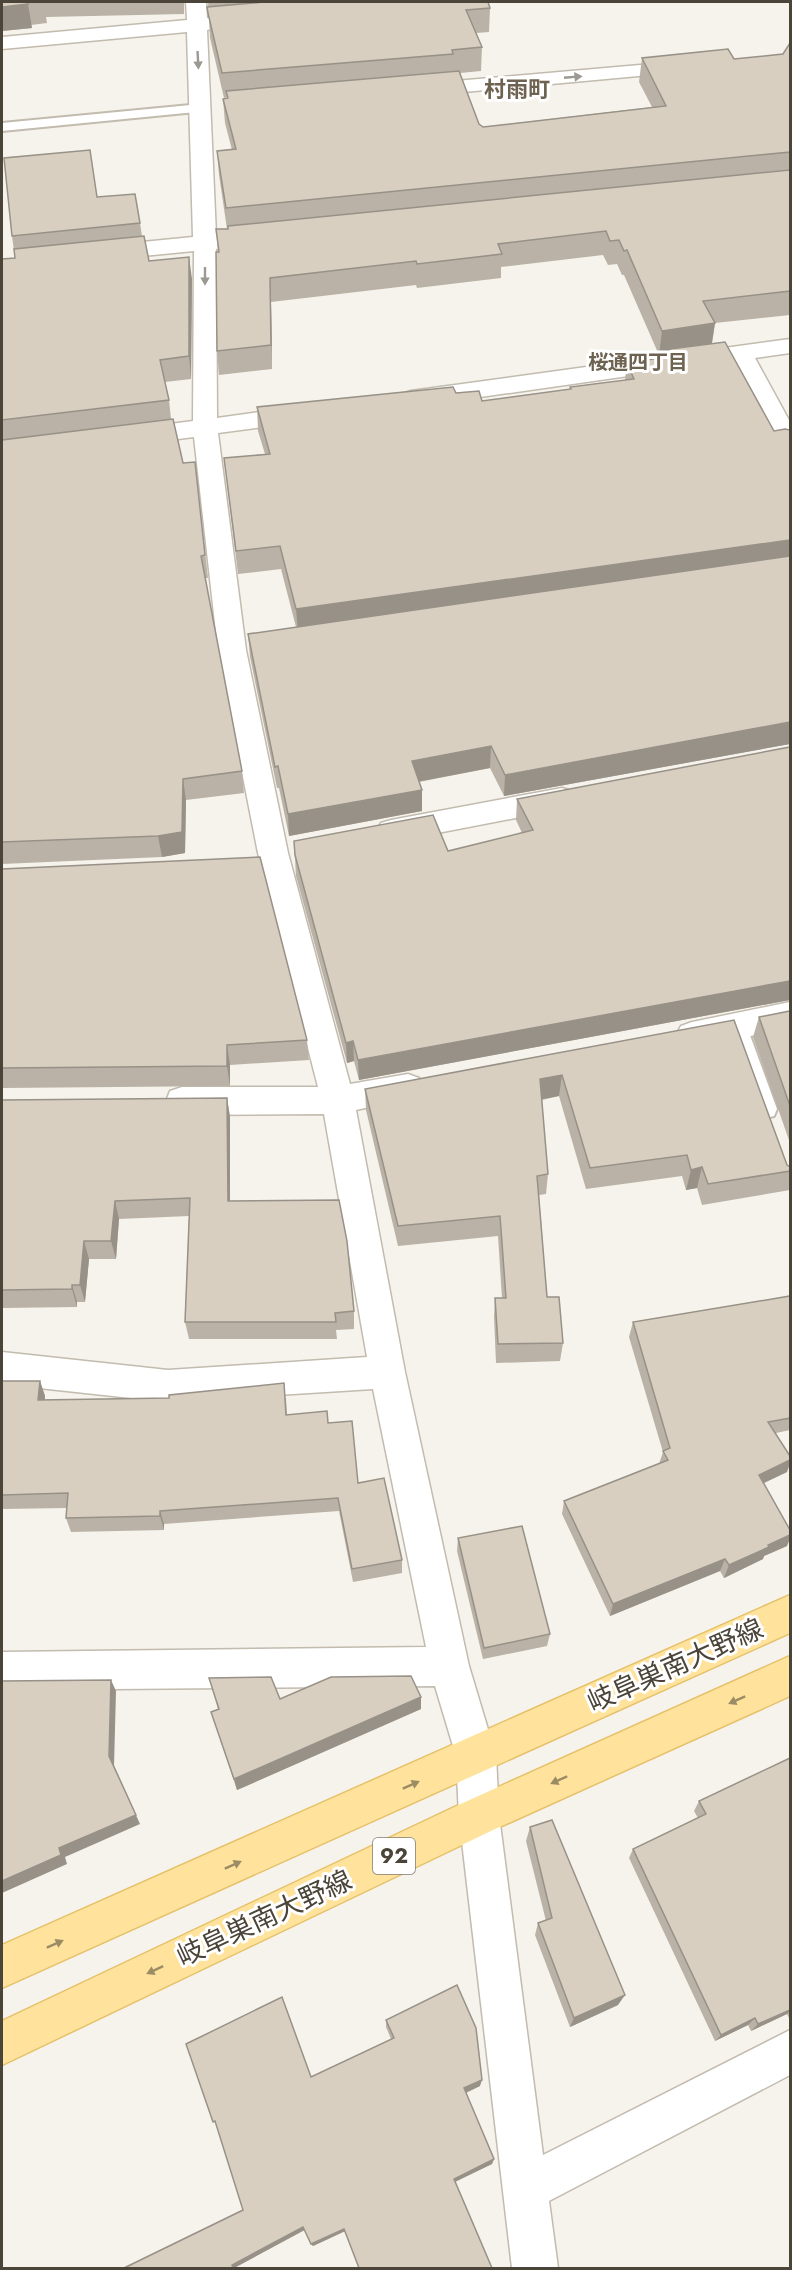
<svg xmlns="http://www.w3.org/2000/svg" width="792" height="2270" font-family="Jost,'Noto Sans JP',sans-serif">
<rect width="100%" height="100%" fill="#f6f3ec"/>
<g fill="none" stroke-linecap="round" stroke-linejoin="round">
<defs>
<g id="lane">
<polygon points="201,104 206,105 208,108 206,111 2,131 2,123"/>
<polygon points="736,1018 744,1021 747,1027 777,1109 774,1116 766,1118 758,1116 755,1109 725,1027 728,1021"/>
</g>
<g id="street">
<polygon points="186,2 206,2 207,18 225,19 228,23 225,27 207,30 216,235 235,236 238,241 235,246 216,249 217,418 303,406 312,409 315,414 312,419 303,422 218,433 246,650 288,853 350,1084 408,1074 419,1078 424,1087 419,1096 356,1110 405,1372 469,1666 496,1756 499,1816 543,2155 790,2030 790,2075 549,2201 558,2268 512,2268 459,1816 456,1756 435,1686 2,1690 2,1652 426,1647 373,1389 168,1402 2,1384 2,1352 168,1370 367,1357 324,1114 182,1115 170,1111 166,1101 170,1091 182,1087 318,1087 258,853 218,650 194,437 131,445 122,443 119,437 122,431 131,429 193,421 194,251 102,260 94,258 91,253 94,248 102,246 193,237 187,32 2,49 2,37 187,20"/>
<polygon points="686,61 693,63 696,67 693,71 421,96 414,94 410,90 414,86 421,84"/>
<polygon points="790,339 790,353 755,358 790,422 790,452 781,450 777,444 733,361 411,407 402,404 399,399 402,394 411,391"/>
<polygon points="562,788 572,791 577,799 572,807 391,842 381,839 376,831 381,823 391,820"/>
<polygon points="790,1002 790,1028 692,1048 681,1044 676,1035 681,1026 692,1022"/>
</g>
<g id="primary">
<polygon points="790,1595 790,1633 2,1988 2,1945"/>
<polygon points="790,1656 790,1696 493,1830 2,2065 2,2021 465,1802"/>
</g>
</defs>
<!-- lane casing -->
<use href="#lane" stroke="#c2bbae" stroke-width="4"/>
<!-- street casing -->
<use href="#street" stroke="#c2bbae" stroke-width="3"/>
<!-- primary casing -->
<use href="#primary" stroke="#e6c16a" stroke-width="3"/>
<!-- lane -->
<use href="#lane" fill="#fff" fill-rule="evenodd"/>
<!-- street -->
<use href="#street" fill="#fff" fill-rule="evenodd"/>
<!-- primary -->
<use href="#primary" fill="#ffe39c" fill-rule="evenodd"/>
</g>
<!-- wall -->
<g fill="#bab2a6">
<polygon points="2,2 184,2 184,14 46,17 47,23 31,25 32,28 2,31"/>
<polygon points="208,2 488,2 490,8 489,32 476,33 482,47 481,71 460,73 479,124 483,127 652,107 639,82 642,58 734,59 783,54 790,43 790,315 715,323 712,344 774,431 790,430 790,745 790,744 504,796 490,768 419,782 422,811 289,836 279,788 277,788 250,657 248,634 296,627 281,569 238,574 224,458 265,454 258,431 257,407 456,393 482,401 570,390 570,387 625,380 627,363 669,357 670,353 659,355 624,275 622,275 617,264 608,265 603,255 501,267 501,278 417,288 416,285 271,302 272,369 219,375 217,351 218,252 216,229 227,229 219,175 217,151 232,150 225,123 223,99 227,98 227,97 224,98 210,38"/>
<polygon points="97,197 140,223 142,236 149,261 192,279 191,379 165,382 169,400 171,419 183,463 195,462 208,578 205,578 242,771 244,793 186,800 185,853 162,857 2,864 2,259 15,258 12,236"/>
<polygon points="790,747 790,1000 359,1080 354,1061 347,1063 296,876 294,841 448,851 522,833 516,820 517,799"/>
<polygon points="2,869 307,1040 309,1060 230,1065 230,1086 2,1088"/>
<polygon points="790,1011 790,1143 753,1037 759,1017"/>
<polygon points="734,1020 787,1165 790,1167 790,1190 702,1205 697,1188 686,1190 682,1176 586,1189 559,1096 542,1100 548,1174 546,1194 539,1195 547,1297 563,1343 560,1361 496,1363 494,1317 495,1298 502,1298 498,1236 398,1246 366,1110 365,1089"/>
<polygon points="227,1098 230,1117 230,1201 354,1311 354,1329 336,1330 337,1339 189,1339 185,1322 189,1216 119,1219 116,1259 89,1259 85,1302 77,1302 77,1307 2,1308 2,1100"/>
<polygon points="790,1296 790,1430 776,1433 787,1472 764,1483 787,1546 764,1556 763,1559 724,1578 720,1571 610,1616 562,1514 564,1501 659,1464 663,1452 629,1337 633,1322"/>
<polygon points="2,1381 40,1381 45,1396 45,1400 286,1398 287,1415 328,1423 358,1483 402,1560 402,1573 353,1582 339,1511 164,1524 164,1530 71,1532 66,1518 67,1508 2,1509"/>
<polygon points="458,1538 550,1634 547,1646 483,1659 457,1551"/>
<polygon points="209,1678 280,1699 421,1697 421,1709 237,1790 211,1712 218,1709"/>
<polygon points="790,1758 790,2020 787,2014 751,2031 748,2025 715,2041 629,1858 633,1849 698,1818 694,1811 699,1801"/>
<polygon points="530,1827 618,2005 570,2027 535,1935 538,1923 546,1921 526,1841"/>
<polygon points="386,2020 480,2086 466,2093 494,2159 492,2164 313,2246 305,2230 236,2267 236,2268 124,2268 243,2210 311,2077 391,2039 386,2027"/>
</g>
<!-- shaded-wall -->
<g fill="#979187">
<polygon points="28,4 32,28 2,31 2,7"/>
<polygon points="189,257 192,279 191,379 189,356"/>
<polygon points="270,278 271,302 272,369 271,345"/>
<polygon points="715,323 711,348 670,349 670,353 659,355 662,331"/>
<polygon points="790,540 790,558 298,631 296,609"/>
<polygon points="790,722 790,744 504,796 505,775"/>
<polygon points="491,746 490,768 411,783 412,761"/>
<polygon points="183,779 186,800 185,853 162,857 158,836"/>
<polygon points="422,790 422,811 289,836 288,814"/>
<polygon points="790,981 790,1000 359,1080 358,1060"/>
<polygon points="353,1041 354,1061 347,1063 346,1043"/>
<polygon points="227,1045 230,1065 230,1086 227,1066"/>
<polygon points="562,1075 559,1096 538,1100 540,1079"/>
<polygon points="227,1098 230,1117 230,1220 228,1201"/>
<polygon points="702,1167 697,1188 686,1190 691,1170"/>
<polygon points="115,1201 119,1219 116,1259 111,1241"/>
<polygon points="84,1241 89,1259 85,1302 80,1285"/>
<polygon points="72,1285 77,1302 77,1307 72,1289"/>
<polygon points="40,1381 45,1396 44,1415 38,1400"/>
<polygon points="790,1460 790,1464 787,1472 753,1488 759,1475"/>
<polygon points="160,1511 164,1524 164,1530 160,1516"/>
<polygon points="790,1535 790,1539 787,1546 764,1556 763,1559 724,1578 729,1565 768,1545"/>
<polygon points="725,1559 720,1571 610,1616 613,1604"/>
<polygon points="111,1680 116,1691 114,1766 140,1824 65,1857 67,1864 2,1893 2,1881 59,1848 109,1756"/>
<polygon points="421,1697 421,1709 237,1790 234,1779"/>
<polygon points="625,1995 618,2005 570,2027 574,2018"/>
<polygon points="790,2010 790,2011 787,2014 751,2031 758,2024"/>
<polygon points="755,2018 748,2025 715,2041 721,2035"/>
<polygon points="482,2080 480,2086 463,2094 464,2088"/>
<polygon points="494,2159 492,2164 453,2183 454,2179"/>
<polygon points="303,2227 306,2229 236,2267 236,2268 233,2268 232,2265"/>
<polygon points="344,2229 345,2231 313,2246 311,2244"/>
</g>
<!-- building -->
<g fill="#d8cfc1" stroke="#979187" stroke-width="1.5">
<polygon points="2,2 27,2 28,4 2,7"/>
<polygon points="264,2 488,2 490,8 466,10 482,47 452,50 453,54 222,73 208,13 207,7"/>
<polygon points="790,43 790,152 226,208 217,151 236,149 223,99 228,98 226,91 459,71 479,124 483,127 666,106 642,58 728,49 734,59 783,54"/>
<polygon points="90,150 97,197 135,194 140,223 12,236 4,158"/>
<polygon points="790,170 790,291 703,301 715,323 662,331 627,250 624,251 619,240 610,241 606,231 498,244 502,254 417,264 416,261 270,278 271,345 217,351 216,252 219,252 216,229 228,229 228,226"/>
<polygon points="144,236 149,261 189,257 189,356 160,360 169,400 2,420 2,259 15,258 14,249"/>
<polygon points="725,342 774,431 785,429 790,430 790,540 296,609 280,546 236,551 224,458 270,454 257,407 453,387 456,393 479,391 482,401 571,389 570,387 634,379 627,363 673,356 670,349"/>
<polygon points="173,419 183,463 195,462 205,555 201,556 242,771 183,779 182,832 158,836 2,842 2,440"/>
<polygon points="790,556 790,722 505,775 491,746 412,761 422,790 288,814 278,766 275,767 248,634"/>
<polygon points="790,747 790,981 358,1060 353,1041 346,1043 295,855 294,841 433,815 448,851 533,830 517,799"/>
<polygon points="260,857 307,1040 227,1045 227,1066 2,1068 2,869"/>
<polygon points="790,1011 790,1106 759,1017"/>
<polygon points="734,1020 787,1165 790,1167 790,1171 708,1184 702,1167 691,1170 687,1155 590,1168 562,1075 540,1079 548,1174 537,1176 547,1297 559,1297 563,1343 498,1344 495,1298 506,1298 500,1216 398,1226 365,1089"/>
<polygon points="227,1098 228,1201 339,1200 347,1241 354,1311 335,1313 336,1322 185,1322 190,1198 115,1201 111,1241 84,1241 80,1285 72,1285 72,1289 2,1290 2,1100"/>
<polygon points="790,1296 790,1418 768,1422 790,1456 790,1460 759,1475 790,1530 790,1535 768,1545 769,1547 729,1565 725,1559 613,1604 564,1501 668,1460 663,1451 670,1448 633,1322"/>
<polygon points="2,1381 40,1381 38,1400 169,1398 169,1395 284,1383 286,1415 327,1411 328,1423 352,1421 358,1483 384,1478 402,1560 352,1569 338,1498 160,1511 160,1516 66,1518 68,1493 2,1495"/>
<polygon points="522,1526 550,1634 484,1648 458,1538"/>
<polygon points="411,1676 421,1697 234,1779 211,1712 219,1709 209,1678 271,1677 280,1699 331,1677"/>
<polygon points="111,1680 109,1756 136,1815 59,1848 61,1855 2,1881 2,1681"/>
<polygon points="790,1758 790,2010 758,2024 755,2018 721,2035 633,1849 706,1814 699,1801"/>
<polygon points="552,1820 625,1995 574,2018 538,1923 552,1918 530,1827"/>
<polygon points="457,1985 476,2028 482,2080 464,2088 494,2159 454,2179 492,2268 359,2268 344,2229 311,2244 303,2227 232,2265 233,2268 124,2268 243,2210 215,2121 213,2122 186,2044 282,1997 311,2077 394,2038 386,2020"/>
</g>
<!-- one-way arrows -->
<defs><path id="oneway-solid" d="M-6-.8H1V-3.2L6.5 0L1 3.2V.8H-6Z" transform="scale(1.5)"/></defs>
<g fill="#9c9892">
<use href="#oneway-solid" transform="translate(198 60) rotate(87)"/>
<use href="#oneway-solid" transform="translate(573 77) rotate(-5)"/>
<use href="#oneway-solid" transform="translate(205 276) rotate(90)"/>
</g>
<g fill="#9c8c66">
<use href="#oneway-solid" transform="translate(737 1700) rotate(156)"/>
<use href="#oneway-solid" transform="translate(559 1780) rotate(156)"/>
<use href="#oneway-solid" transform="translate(411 1785) rotate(-24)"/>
<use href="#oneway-solid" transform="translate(233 1865) rotate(-24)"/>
<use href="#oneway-solid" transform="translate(55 1944) rotate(-24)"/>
<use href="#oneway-solid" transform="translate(155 1970) rotate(155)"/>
</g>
<g text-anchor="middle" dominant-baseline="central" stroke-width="6" stroke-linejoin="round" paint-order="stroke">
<!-- far-neighbourhood labels -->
<g font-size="20" font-weight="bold" fill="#6e6250" stroke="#fff">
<text x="638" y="362">桜通四丁目</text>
</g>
<!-- shield labels -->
<rect fill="#fff" stroke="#817c74" stroke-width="1.5" x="373" y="1838" width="42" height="36" rx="4.5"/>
<g font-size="21" font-weight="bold" fill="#4b4439">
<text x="394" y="1856">92</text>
</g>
<!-- far-quarter labels -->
<g font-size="22" font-weight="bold" fill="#6e6250" stroke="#fff">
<text x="517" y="89">村雨町</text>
</g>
<!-- near-street labels -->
<g font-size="27" fill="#4b4439" stroke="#fff">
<text transform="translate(675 1665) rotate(-24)">岐阜巣南大野線</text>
<text transform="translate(264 1918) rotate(-25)">岐阜巣南大野線</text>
</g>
</g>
<!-- border -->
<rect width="792" height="2270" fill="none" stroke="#4b4439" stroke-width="6"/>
</svg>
